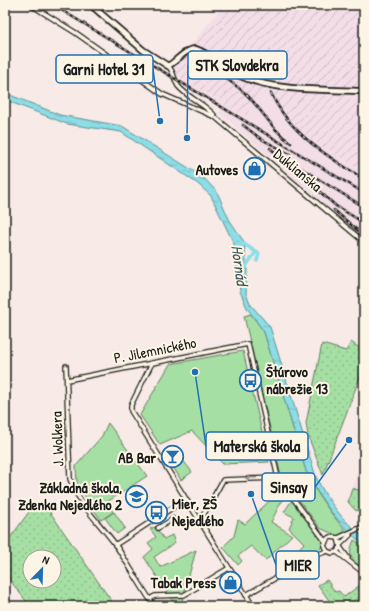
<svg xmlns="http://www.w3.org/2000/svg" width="369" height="611" font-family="'Patrick Hand',sans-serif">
<defs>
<pattern id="industrial-furrows" width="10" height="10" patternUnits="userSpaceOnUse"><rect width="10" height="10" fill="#f3dde7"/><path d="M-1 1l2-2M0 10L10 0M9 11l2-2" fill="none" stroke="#d0bdc6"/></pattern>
<pattern id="park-dots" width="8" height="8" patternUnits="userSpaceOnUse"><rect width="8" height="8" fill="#a6dfa4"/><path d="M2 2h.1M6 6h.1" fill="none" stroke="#8ebf8d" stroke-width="1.8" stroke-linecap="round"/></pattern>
<pattern id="water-ripples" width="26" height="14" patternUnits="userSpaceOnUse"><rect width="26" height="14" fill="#8cdde6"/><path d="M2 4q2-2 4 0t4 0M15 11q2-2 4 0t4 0" fill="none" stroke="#78bdc5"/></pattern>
</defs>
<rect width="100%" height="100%" fill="#f8eae6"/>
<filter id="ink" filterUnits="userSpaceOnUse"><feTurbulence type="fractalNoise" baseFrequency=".025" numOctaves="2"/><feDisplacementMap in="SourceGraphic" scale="8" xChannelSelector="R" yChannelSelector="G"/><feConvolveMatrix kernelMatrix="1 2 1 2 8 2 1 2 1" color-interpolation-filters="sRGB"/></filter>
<g filter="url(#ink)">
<!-- built -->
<g fill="#f3dde7">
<polygon points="164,69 218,100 263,86 271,89 277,103 309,138 364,172 364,238 219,113 221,109 162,73"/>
<polygon points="364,453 364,492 352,488"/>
</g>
<!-- industrial -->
<polygon fill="url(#industrial-furrows)" points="224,5 364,5 364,172 309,138 291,122 277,103 271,89 263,87 246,116 164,69 186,51"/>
<!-- grass -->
<g fill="#a6dfa4" stroke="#617e60">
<path d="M251,314L264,332L306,471C317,494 329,512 346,531L338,536L320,528L281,476L244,316Z"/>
<polygon points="243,351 269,462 223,464 192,431 160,445 140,415 170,364"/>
<polygon points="108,423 147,476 107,502 113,512 101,520 77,484 76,466 102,436"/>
<polygon points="182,459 192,472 181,480 172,465"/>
<polygon points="280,491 284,496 271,522 292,535 273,553 273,555 265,560 251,546 238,556 242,561 238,565 223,547 234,536 238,520 245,524"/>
<polygon points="292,500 323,541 323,546 315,553 296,560 292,556 304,543 289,528 294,517 284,512"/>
<polygon points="114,512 125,528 117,534 105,518"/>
<polygon points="155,527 164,539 172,535 175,543 154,557 160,567 196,550 182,601 184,606 176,606 144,557 153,549 148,543 156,537 150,529"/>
<path d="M354,540L364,546V570C351,558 347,557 354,540Z"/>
</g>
<!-- park -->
<g fill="url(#park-dots)" stroke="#617e60" fill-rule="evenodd">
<polygon points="351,342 364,351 364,366 323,475 308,436 306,423 322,344 346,351"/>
<polygon points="352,488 364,492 364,512 355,510 348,502"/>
<path d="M34,505H45L115,606H30L5,574V545ZM30,557H54V581H30Z"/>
<polygon points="327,580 335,592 339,591 344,597 360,585 364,590 364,597 358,601 356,599 346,606 333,606 318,585"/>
</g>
<!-- water -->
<path fill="url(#water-ripples)" stroke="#5f9095" d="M5,93L60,115L122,126L203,177L217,192L229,219L244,242L247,270L246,294L251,305L270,327L316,477C327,500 343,522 364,537V545C338,524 321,501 306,471L264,332L247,308L240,291L234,244L211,196L198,184L121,132L67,124L5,100Z"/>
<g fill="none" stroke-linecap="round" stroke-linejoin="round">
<!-- canal -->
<g stroke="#8cdde6" stroke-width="3.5">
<polyline points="241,242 259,254 257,261"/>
<polyline points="244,269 256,252"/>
</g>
<defs>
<g id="minor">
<polyline points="31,5 76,33 162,94 215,117 364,242"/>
<path d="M168,66C174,71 174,80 178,86C187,97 204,104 214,115"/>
<polyline points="152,363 131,405 131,411 253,606"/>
<path d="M66,366L70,479C79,505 99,522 115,544C128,564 141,586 154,606"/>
<polyline points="67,380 248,344 278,478 325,541"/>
<polyline points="200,521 223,480 278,478"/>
<polyline points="158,528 173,519"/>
<polyline points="338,538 364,526"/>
<polyline points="341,544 350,535"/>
<polyline points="115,545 186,499"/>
<polyline points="340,547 348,558"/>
<polyline points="337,552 364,573"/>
<polyline points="246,595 314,556 327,551 332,553 337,552 340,546 338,538 331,537 327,539 324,546 327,551"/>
<polyline points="150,599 155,596 184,595 229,568"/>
</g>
<path id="major" d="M91,5L143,50L168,66C177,61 185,49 196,49C215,56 229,73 248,79C283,92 328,89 364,91"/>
</defs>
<!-- minor casing -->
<use href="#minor" stroke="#1c1c1c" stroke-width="6"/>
<!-- major casing -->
<use href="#major" stroke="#1c1c1c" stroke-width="8"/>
<!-- minor -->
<use href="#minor" stroke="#fcf5e5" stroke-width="3.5"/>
<!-- major -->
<use href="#major" stroke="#fcf5e5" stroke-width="4.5"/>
<defs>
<g id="rail">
<polyline points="53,5 364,193"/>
<path d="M197,60C214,71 232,81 247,95C263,111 272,130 291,143"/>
<path d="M271,93C289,133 328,157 364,179"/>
<polyline points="243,125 261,139 290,154"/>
<polyline points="270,148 336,206 364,223"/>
<polyline points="299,167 364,207"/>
<polyline points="334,210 364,236"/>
</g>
</defs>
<!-- rail casing -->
<use href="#rail" stroke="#1c1c1c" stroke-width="2.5"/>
<!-- rail -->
<use href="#rail" stroke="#fcf5e5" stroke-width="1" stroke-dasharray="3" stroke-linecap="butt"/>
</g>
<!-- one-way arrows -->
<defs><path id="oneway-solid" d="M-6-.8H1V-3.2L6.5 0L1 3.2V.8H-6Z"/></defs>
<use fill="#97938b" href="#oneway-solid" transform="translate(251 478) rotate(178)"/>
</g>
<!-- icons -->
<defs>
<symbol id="shop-ring" viewBox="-11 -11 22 22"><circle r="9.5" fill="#fcf5e5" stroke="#1f6fb2" stroke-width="1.5"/><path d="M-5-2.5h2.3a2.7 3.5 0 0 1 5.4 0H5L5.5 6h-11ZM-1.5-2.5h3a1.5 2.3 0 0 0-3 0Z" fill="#1f6fb2"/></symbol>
<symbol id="bus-ring" viewBox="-11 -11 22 22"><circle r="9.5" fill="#fcf5e5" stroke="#1f6fb2" stroke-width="1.5"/><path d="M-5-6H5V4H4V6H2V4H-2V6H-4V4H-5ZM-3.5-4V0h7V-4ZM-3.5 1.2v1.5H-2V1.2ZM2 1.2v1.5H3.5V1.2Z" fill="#1f6fb2"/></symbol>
<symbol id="bar-ring" viewBox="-11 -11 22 22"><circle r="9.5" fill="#fcf5e5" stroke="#1f6fb2" stroke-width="1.5"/><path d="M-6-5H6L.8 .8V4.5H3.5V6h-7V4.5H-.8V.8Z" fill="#1f6fb2"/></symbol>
<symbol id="school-ring" viewBox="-11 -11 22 22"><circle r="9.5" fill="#fcf5e5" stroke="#1f6fb2" stroke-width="1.5"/><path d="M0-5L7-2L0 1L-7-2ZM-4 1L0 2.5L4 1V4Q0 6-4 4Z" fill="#1f6fb2"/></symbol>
</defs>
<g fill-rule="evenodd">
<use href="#shop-ring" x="242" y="156" width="25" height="25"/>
<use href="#bus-ring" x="238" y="368" width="25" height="25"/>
<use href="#bar-ring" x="160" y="444" width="25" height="25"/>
<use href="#school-ring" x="124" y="484" width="25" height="25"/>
<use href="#bus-ring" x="144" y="500" width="25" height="25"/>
<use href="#shop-ring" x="218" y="570" width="25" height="25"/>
</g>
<g text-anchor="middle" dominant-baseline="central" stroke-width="4" stroke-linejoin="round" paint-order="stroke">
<!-- poi labels -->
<g font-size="15" font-weight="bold" fill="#1c1c1c" stroke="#fcf5e5" text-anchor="end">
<text x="238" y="169">Autoves</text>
<text x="266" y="371" text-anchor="start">Štúrovo<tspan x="266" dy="17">nábrežie 13</tspan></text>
<text x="156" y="457">AB Bar</text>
<text x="122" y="487">Základná škola,<tspan x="122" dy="17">Zdenka Nejedlého 2</tspan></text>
<text x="172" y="503" text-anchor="start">Mier, ZŠ<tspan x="172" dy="17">Nejedlého</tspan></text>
<text x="216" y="582">Tabak Press</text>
</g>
<!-- street labels -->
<g font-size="15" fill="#1c1c1c" stroke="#fcf5e5">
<text transform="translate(298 170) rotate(40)">Duklianska</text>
<text transform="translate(155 350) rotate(-11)">P. Jilemnického</text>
<text transform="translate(57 439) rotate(-92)">J. Wolkera</text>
</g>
<!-- water labels -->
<g font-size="16" font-style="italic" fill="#3e5659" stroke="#fcf5e5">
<text transform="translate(240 265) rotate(82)">Hornád</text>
</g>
</g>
<!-- callouts -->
<path fill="none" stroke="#1f6fb2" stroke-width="1.5" d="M187 138L188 65M160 121L153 69M195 372L206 446M349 440L315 487M251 494L276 565"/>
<g fill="#1f6fb2" stroke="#fcf5e5" stroke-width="1.5">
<circle cx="187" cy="138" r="4"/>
<circle cx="160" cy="121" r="4"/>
<circle cx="195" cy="372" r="4"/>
<circle cx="349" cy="440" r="4"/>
<circle cx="251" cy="494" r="4"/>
</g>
<g fill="#fcf5e5" stroke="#1f6fb2" stroke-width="1.5">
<rect x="188" y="51" width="99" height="28" rx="4"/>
<rect x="56" y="55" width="97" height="28" rx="4"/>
<rect x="206" y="432" width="102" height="28" rx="4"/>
<rect x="262" y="473" width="53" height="28" rx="4"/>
<rect x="276" y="551" width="43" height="28" rx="4"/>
</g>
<g font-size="16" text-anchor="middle" font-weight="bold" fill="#1c1c1c">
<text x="237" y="71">STK Slovdekra</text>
<text x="104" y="75">Garni Hotel 31</text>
<text x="257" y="452">Materská škola</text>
<text x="289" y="493">Sinsay</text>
<text x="298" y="571">MIER</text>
</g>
<!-- margin -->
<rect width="369" height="611" fill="none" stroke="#fcf5e5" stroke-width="20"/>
<rect x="10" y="10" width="349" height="591" fill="none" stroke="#1c1c1c" stroke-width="1.5" filter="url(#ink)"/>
<!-- north arrow -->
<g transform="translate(42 569) rotate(23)"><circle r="19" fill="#fcf5e5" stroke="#a29e95"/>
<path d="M0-3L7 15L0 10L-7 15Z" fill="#1f6fb2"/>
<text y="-6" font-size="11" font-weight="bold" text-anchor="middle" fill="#1c1c1c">N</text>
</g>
</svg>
